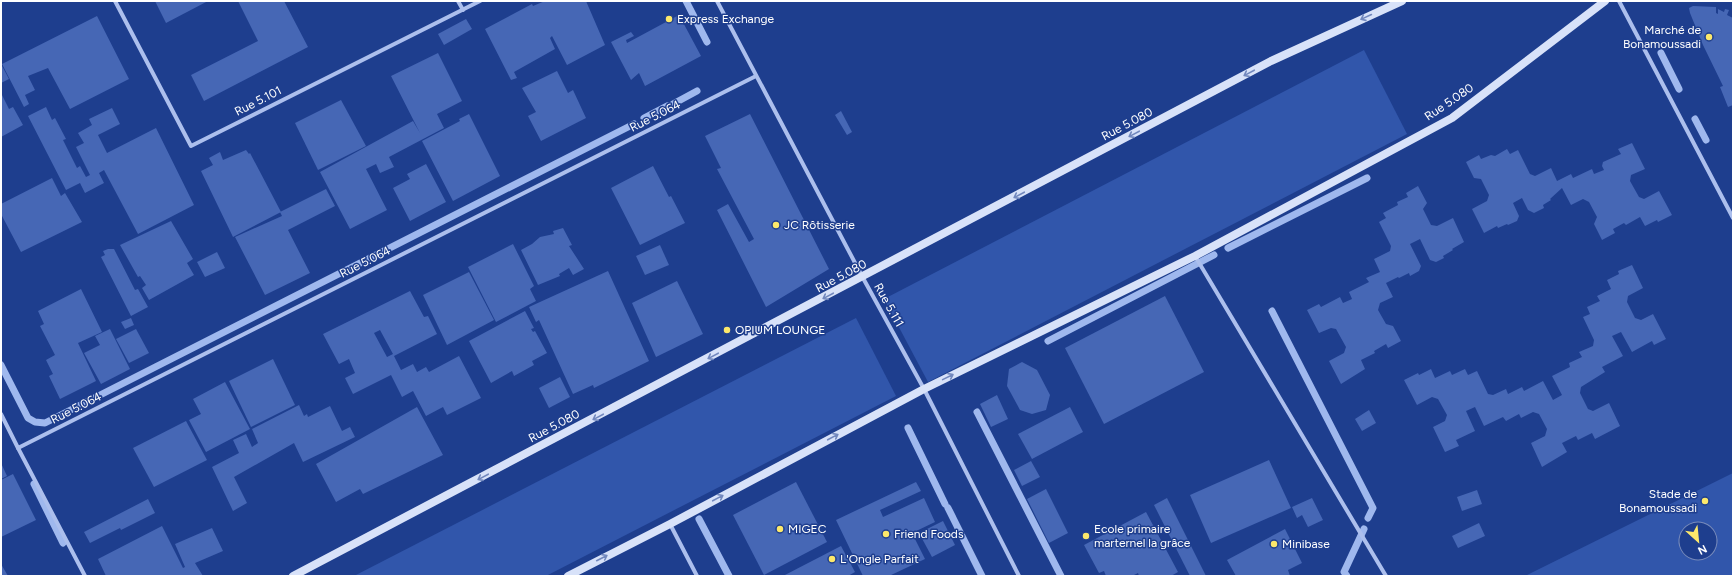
<svg xmlns="http://www.w3.org/2000/svg" width="1734" height="577" font-family="Figtree,sans-serif">
<rect width="100%" height="100%" fill="#1e3e8e"/>
<!-- green -->
<g fill="#3156ab" fill-rule="evenodd">
<polygon points="1364,50 1407,134 928,382 884,299"/>
<polygon points="856,318 896,396 546,576 354,576"/>
<path d="M1733,473V576H1525ZM1686,529H1710V553H1686Z"/>
</g>
<g fill="none" stroke-linecap="round" stroke-linejoin="round">
<!-- stream -->
<g stroke="#9fb8ee" stroke-width="7">
<polyline points="686,1 707,42"/>
<polyline points="1661,53 1679,89"/>
<polyline points="673,104 697,91"/>
<polyline points="644,118 667,106"/>
<polyline points="1695,119 1706,140"/>
<polyline points="1228,248 1367,178"/>
<polyline points="1272,311 1373,508 1368,518"/>
<polyline points="1048,341 1214,255"/>
<polyline points="1,365 28,418 35,422 45,423 634,124"/>
<polyline points="977,412 1061,576"/>
<polyline points="908,428 945,504"/>
<polyline points="34,484 63,543"/>
<polyline points="948,508 982,576"/>
<polyline points="699,519 729,576"/>
<polyline points="1347,576 1344,572 1364,529"/>
</g>
</g>
<!-- building -->
<g fill="#4667b5" fill-rule="evenodd">
<polygon points="155,1 208,1 166,23"/>
<polygon points="238,1 284,1 308,47 204,101 191,75 258,41"/>
<polygon points="545,1 586,1 605,45 567,65 552,36 550,38 555,49 514,72 517,78 511,80 485,29 532,4 533,6"/>
<polygon points="1693,6 1716,7 1716,13 1718,14 1718,9 1724,12 1725,9 1729,10 1727,15 1733,18 1733,105 1728,107 1720,87 1723,86 1703,45 1690,13 1689,8"/>
<polygon points="679,15 701,56 645,86 639,73 631,80 611,42 631,32 634,36 626,40 627,43"/>
<polygon points="97,16 129,79 70,109 48,68 28,76 35,90 25,95 29,104 24,107 2,64"/>
<polygon points="466,19 472,29 444,45 438,34"/>
<polygon points="438,53 462,101 437,114 444,128 389,157 394,167 380,173 376,164 366,169 387,210 350,229 320,172 413,121 420,133 391,76"/>
<polygon points="1,64 9,79 1,83"/>
<polygon points="557,71 568,93 573,90 586,118 541,141 528,116 536,112 522,88"/>
<polygon points="1,93 9,109 13,107 23,125 1,137"/>
<polygon points="341,100 366,146 318,170 295,123"/>
<polygon points="46,107 52,120 55,118 66,139 63,140 77,168 80,166 86,177 90,175 76,147 84,143 78,133 92,125 89,119 112,108 120,124 98,135 107,153 156,128 194,205 138,234 104,170 99,173 104,183 85,193 80,183 66,190 28,116"/>
<polygon points="841,111 852,132 847,135 835,115"/>
<polygon points="469,114 500,176 453,201 422,141 460,121 459,119"/>
<polygon points="750,114 829,269 766,307 717,210 728,204 749,242 754,239 717,169 721,168 705,136"/>
<polygon points="1632,143 1645,169 1631,175 1630,181 1639,197 1644,199 1659,191 1672,215 1658,222 1657,220 1645,226 1640,217 1626,225 1624,223 1613,229 1615,233 1602,240 1594,224 1597,217 1589,202 1583,199 1571,205 1562,188 1550,199 1551,200 1543,205 1544,208 1534,213 1528,210 1522,198 1513,203 1519,216 1517,221 1508,225 1507,224 1498,228 1497,226 1484,233 1472,209 1487,201 1489,195 1481,179 1474,178 1466,162 1479,155 1481,159 1491,155 1495,156 1507,149 1510,154 1518,150 1530,174 1535,176 1551,168 1557,181 1571,174 1573,178 1592,169 1594,174 1604,170 1602,166 1603,162 1621,154 1618,149"/>
<polygon points="246,150 249,154 250,153 281,212 233,237 201,171 213,165 209,158 220,152 223,160"/>
<polygon points="426,164 446,202 410,221 393,188 410,179 407,174"/>
<polygon points="653,166 669,197 671,196 685,223 640,245 611,188"/>
<polygon points="52,178 61,196 65,193 82,222 21,252 1,214 1,204"/>
<polygon points="1418,186 1427,203 1423,209 1431,225 1437,226 1453,218 1464,242 1452,249 1453,250 1443,256 1444,258 1436,262 1430,260 1420,239 1410,244 1421,266 1419,271 1410,276 1409,273 1399,278 1398,277 1386,283 1393,297 1380,303 1378,310 1386,324 1393,326 1401,341 1388,348 1386,344 1374,351 1375,353 1361,360 1365,369 1341,384 1329,361 1344,353 1346,347 1336,329 1331,328 1319,333 1307,310 1319,304 1321,307 1340,297 1343,303 1352,299 1349,292 1369,282 1366,278 1380,272 1374,259 1390,251 1391,246 1379,222 1386,218 1383,213 1398,205 1397,202 1408,197 1406,193"/>
<polygon points="326,189 335,206 288,230 310,273 265,295 235,237 282,216 280,212"/>
<polygon points="171,221 193,259 187,263 194,275 149,300 142,288 146,285 140,276 138,277 120,245"/>
<polygon points="563,228 572,245 569,246 584,269 573,275 569,268 559,274 560,276 538,285 521,250 532,244 540,237 554,234 553,231"/>
<polygon points="513,244 534,286 530,289 536,301 496,322 468,267"/>
<polygon points="660,245 669,265 645,275 636,256"/>
<polygon points="108,249 114,249 135,290 138,289 148,307 131,316 101,257 105,255 103,251"/>
<polygon points="217,252 225,268 205,277 197,262"/>
<polygon points="1632,265 1643,288 1628,296 1627,302 1635,318 1641,320 1653,314 1666,339 1654,345 1652,341 1632,352 1621,332 1612,336 1623,356 1602,367 1605,372 1581,387 1580,393 1588,409 1593,411 1609,403 1620,426 1595,439 1592,433 1578,440 1576,436 1562,443 1567,452 1542,467 1531,443 1545,436 1547,429 1539,414 1533,412 1521,418 1519,414 1506,421 1503,417 1484,426 1475,407 1466,411 1475,431 1456,440 1459,446 1445,452 1433,427 1445,421 1447,415 1438,399 1432,397 1417,405 1404,380 1418,373 1419,375 1431,369 1435,378 1450,371 1452,375 1465,369 1468,375 1477,371 1488,394 1493,395 1506,389 1508,394 1522,387 1524,391 1543,381 1553,400 1562,395 1552,376 1570,367 1569,363 1582,357 1579,352 1593,346 1594,340 1583,317 1590,314 1587,307 1600,301 1597,296 1611,289 1607,280 1619,274 1618,271"/>
<polygon points="608,271 649,361 594,388 593,385 573,394 539,320 536,322 529,307"/>
<polygon points="469,272 494,320 447,345 423,295"/>
<polygon points="677,281 703,334 656,357 632,303"/>
<polygon points="81,289 102,332 78,343 96,381 60,399 49,376 53,374 46,360 55,355 40,326 44,324 38,311"/>
<path d="M410,291L424,317L428,316L437,334L394,356L401,370L413,364L417,372L426,367L429,372L459,356L481,398L447,415L443,407L426,416L413,391L402,397L391,375L353,394L345,378L355,373L349,359L339,364L323,334ZM380,330L393,354L387,357L374,333Z"/>
<polygon points="1165,296 1204,372 1104,424 1065,348"/>
<polygon points="525,311 534,328 531,329 533,332 535,331 547,353 532,361 534,365 514,376 512,371 491,383 469,341"/>
<polygon points="131,318 134,325 125,329 121,322"/>
<polygon points="110,329 130,369 101,384 84,353 100,345 95,336"/>
<polygon points="136,329 149,353 129,363 116,339"/>
<polygon points="273,359 295,405 251,427 229,381"/>
<polygon points="1022,362 1037,370 1050,395 1046,410 1032,414 1020,410 1007,386 1009,369"/>
<polygon points="560,377 570,397 549,408 539,388"/>
<polygon points="225,382 250,429 206,452 189,420 201,414 193,399"/>
<polygon points="997,395 1008,419 991,427 980,404"/>
<polygon points="299,405 304,416 307,414 308,417 330,406 342,431 350,427 355,437 303,462 294,443 234,477 247,503 233,511 212,467 239,453 233,440 246,434 252,447 258,443 252,429"/>
<polygon points="417,407 443,455 363,494 360,489 336,502 316,464"/>
<polygon points="1070,407 1083,432 1032,459 1018,434"/>
<polygon points="1369,410 1376,423 1362,431 1355,419"/>
<polygon points="186,421 207,460 154,487 133,448"/>
<polygon points="1269,460 1291,508 1211,543 1190,495"/>
<polygon points="1031,461 1040,477 1022,486 1014,470"/>
<polygon points="1,463 7,476 1,479"/>
<polygon points="13,474 36,520 1,537 1,480"/>
<polygon points="796,482 827,542 764,575 733,515"/>
<polygon points="916,482 921,491 880,510 883,517 924,498 935,522 912,533 925,559 889,576 863,576 836,520"/>
<polygon points="1046,489 1068,533 1049,543 1027,499"/>
<polygon points="1477,490 1482,504 1462,511 1457,497"/>
<polygon points="1167,498 1206,576 1190,576 1154,505"/>
<polygon points="1312,498 1323,520 1308,527 1302,515 1297,518 1292,507"/>
<polygon points="148,499 155,513 121,530 120,528 90,543 84,532"/>
<polygon points="1146,512 1178,572 1171,576 1139,576 1138,573 1132,576 1106,576 1104,571 1099,573 1084,545"/>
<polygon points="943,521 955,545 932,557 919,533"/>
<polygon points="1479,523 1485,536 1458,548 1452,536"/>
<polygon points="162,526 183,568 185,567 175,544 212,528 223,551 195,563 203,576 106,576 98,559"/>
<polygon points="1285,529 1302,563 1288,570 1290,576 1236,576 1227,560"/>
<polygon points="841,546 855,572 848,576 783,576"/>
<polygon points="1,564 8,576 1,576"/>
</g>
<g fill="none" stroke-linecap="round" stroke-linejoin="round">
<!-- minor -->
<g stroke="#acbfed" stroke-width="4">
<polyline points="115,1 191,146 480,1"/>
<polyline points="458,1 463,10"/>
<polyline points="717,1 863,278 924,389 1019,576"/>
<polyline points="1619,1 1733,218"/>
<polyline points="1195,256 1386,576"/>
<polyline points="1,414 18,448 756,76"/>
<polyline points="18,448 85,576"/>
<polyline points="670,524 697,576"/>
</g>
<!-- secondary -->
<g stroke="#d8e2f9" stroke-width="8">
<polyline points="293,576 1271,61 1402,1"/>
<polyline points="568,576 670,524 924,389 1195,256 1452,118 1605,1"/>
</g>
</g>
<!-- one-way arrows -->
<defs><path id="oneway-shaft" d="M-6 0H5M1.5-3L5.5 0L1.5 3" fill="none" stroke-width="1.6" stroke-linecap="round" stroke-linejoin="round"/></defs>
<g stroke="#7288be">
<use href="#oneway-shaft" transform="translate(1366 17) rotate(155)"/>
<use href="#oneway-shaft" transform="translate(1249 73) rotate(152)"/>
<use href="#oneway-shaft" transform="translate(1134 134) rotate(152)"/>
<use href="#oneway-shaft" transform="translate(1019 195) rotate(152)"/>
<use href="#oneway-shaft" transform="translate(828 296) rotate(152)"/>
<use href="#oneway-shaft" transform="translate(713 356) rotate(152)"/>
<use href="#oneway-shaft" transform="translate(948 377) rotate(-26)"/>
<use href="#oneway-shaft" transform="translate(598 417) rotate(152)"/>
<use href="#oneway-shaft" transform="translate(833 437) rotate(-28)"/>
<use href="#oneway-shaft" transform="translate(483 477) rotate(152)"/>
<use href="#oneway-shaft" transform="translate(718 498) rotate(-28)"/>
<use href="#oneway-shaft" transform="translate(602 558) rotate(-27)"/>
</g>
<!-- markers -->
<g fill="#fce86b" stroke="#1e3e8e" stroke-width="1.5">
<circle cx="669" cy="19" r="4"/>
<circle cx="1709" cy="37" r="4"/>
<circle cx="776" cy="225" r="4"/>
<circle cx="727" cy="330" r="4"/>
<circle cx="1705" cy="501" r="4"/>
<circle cx="780" cy="529" r="4"/>
<circle cx="886" cy="534" r="4"/>
<circle cx="1086" cy="536" r="4"/>
<circle cx="1274" cy="544" r="4"/>
<circle cx="832" cy="559" r="4"/>
</g>
<g text-anchor="middle" dominant-baseline="central" stroke-width="3" stroke-linejoin="round" paint-order="stroke">
<!-- poi labels -->
<g font-size="12" fill="#fff" stroke="#1e3e8e" text-anchor="start">
<text x="677" y="19">Express Exchange</text>
<text x="1701" y="30" text-anchor="end">Marché de<tspan x="1701" dy="14">Bonamoussadi</tspan></text>
<text x="784" y="225">JC Rôtisserie</text>
<text x="735" y="330">OPIUM LOUNGE</text>
<text x="1697" y="494" text-anchor="end">Stade de<tspan x="1697" dy="14">Bonamoussadi</tspan></text>
<text x="788" y="529">MIGEC</text>
<text x="1094" y="529">Ecole primaire<tspan x="1094" dy="14">marternel la grâce</tspan></text>
<text x="894" y="534">Friend Foods</text>
<text x="1282" y="544">Minibase</text>
<text x="840" y="559">L'Ongle Parfait</text>
</g>
<!-- street labels -->
<g font-size="12" fill="#fff" stroke="#1e3e8e">
<text transform="translate(258 101) rotate(-27)">Rue 5.101</text>
<text transform="translate(1449 102) rotate(-34)">Rue 5.080</text>
<text transform="translate(655 116) rotate(-27)">Rue 5.064</text>
<text transform="translate(1127 124) rotate(-28)">Rue 5.080</text>
<text transform="translate(365 262) rotate(-27)">Rue 5.064</text>
<text transform="translate(841 276) rotate(-28)">Rue 5.080</text>
<text transform="translate(889 305) rotate(61)">Rue 5.111</text>
<text transform="translate(76 408) rotate(-27)">Rue 5.064</text>
<text transform="translate(554 426) rotate(-28)">Rue 5.080</text>
</g>
</g>
<!-- border -->
<rect width="1734" height="577" fill="none" stroke="#ffffff" stroke-width="4"/>
<!-- north arrow -->
<g transform="translate(1698 541) rotate(153)"><circle r="19" fill="#1e3e8e" stroke="#788bbb"/>
<path d="M0-3L7 15L0 10L-7 15Z" fill="#fce86b"/>
<text y="-6" font-size="11" font-weight="bold" text-anchor="middle" fill="#ffffff">N</text>
</g>
</svg>
